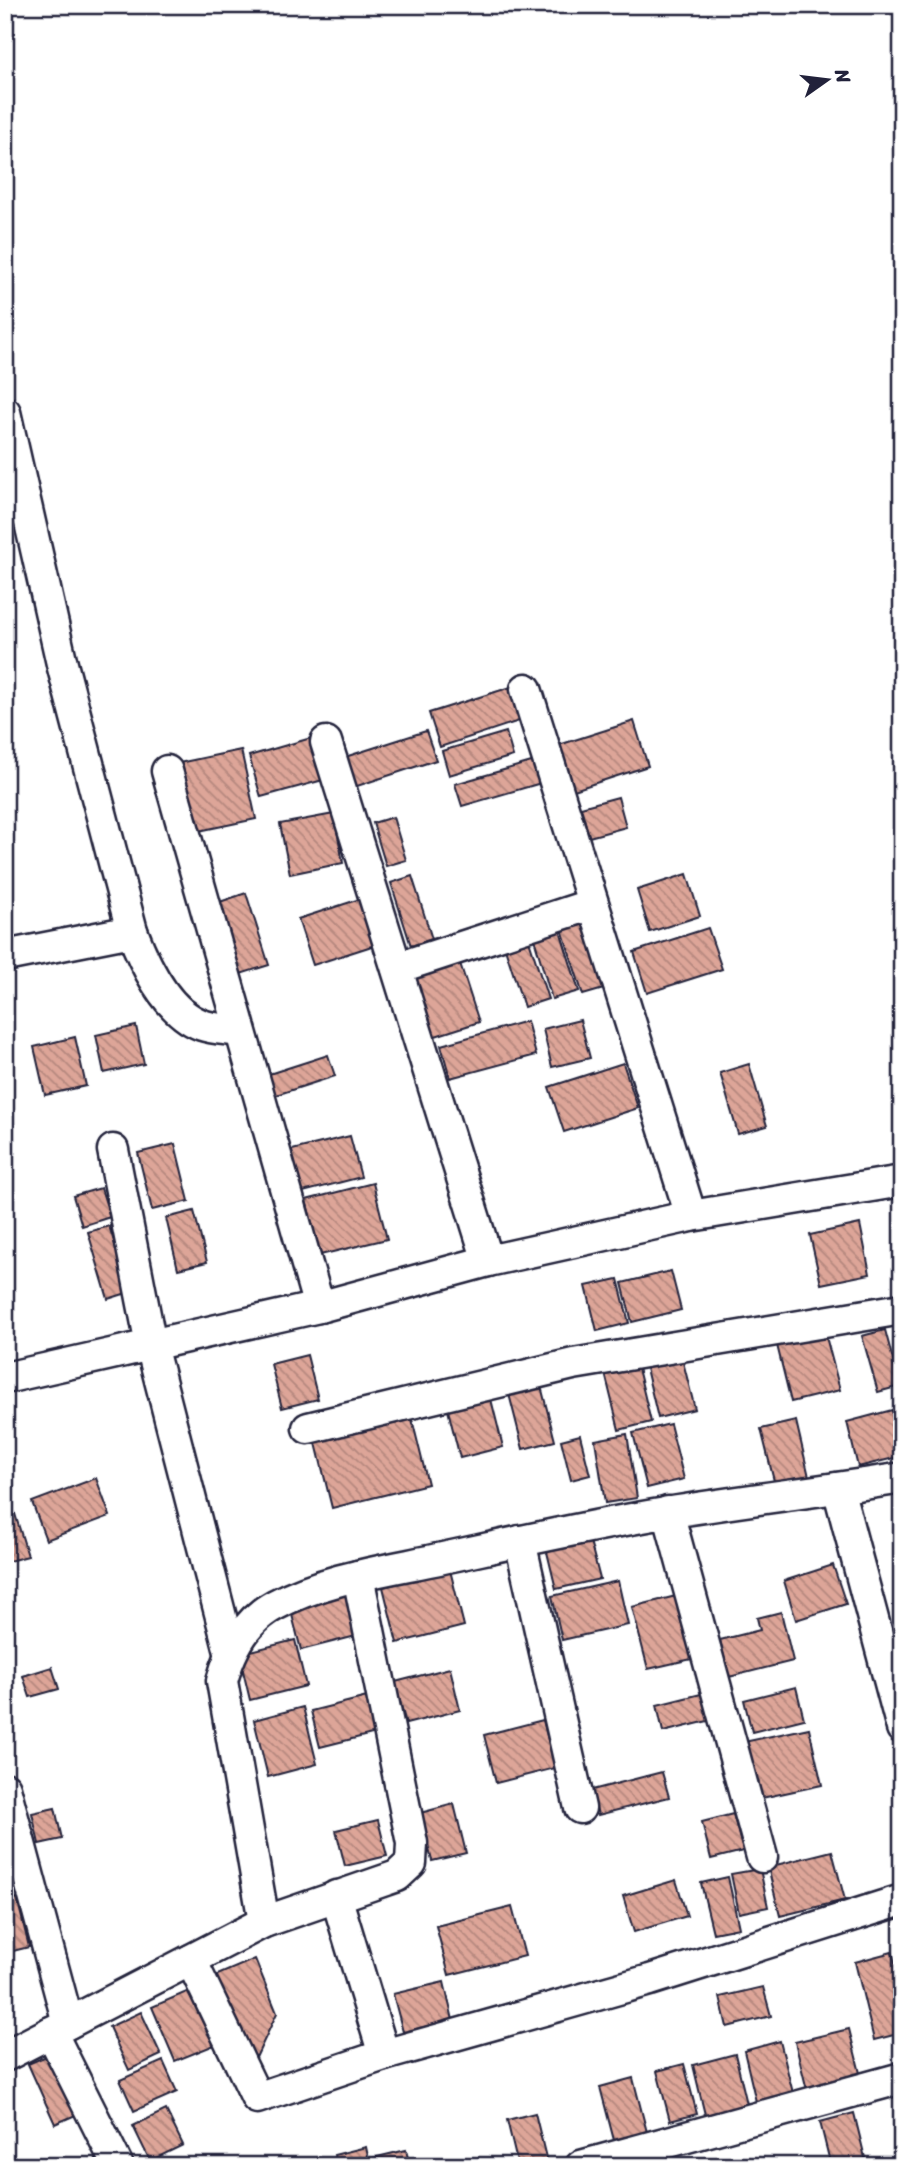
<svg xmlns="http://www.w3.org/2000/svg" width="907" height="2171" font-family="Sriracha,sans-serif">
<defs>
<pattern id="building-back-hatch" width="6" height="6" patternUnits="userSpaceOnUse" patternTransform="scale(1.75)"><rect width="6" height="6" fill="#dda598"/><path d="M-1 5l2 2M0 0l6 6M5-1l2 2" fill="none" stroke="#b3867d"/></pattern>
</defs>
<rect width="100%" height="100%" fill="#fff"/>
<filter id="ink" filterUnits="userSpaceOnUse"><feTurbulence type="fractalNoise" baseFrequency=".0143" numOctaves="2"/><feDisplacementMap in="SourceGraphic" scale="14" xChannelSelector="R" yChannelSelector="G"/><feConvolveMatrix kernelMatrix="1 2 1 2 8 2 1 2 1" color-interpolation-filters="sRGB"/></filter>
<g filter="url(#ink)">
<!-- building -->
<g fill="url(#building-back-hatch)" stroke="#22223b" stroke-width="2">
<polygon points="511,687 522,720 440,747 429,713"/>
<polygon points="634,721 648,766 574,790 559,745"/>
<polygon points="426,731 436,760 351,788 342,758"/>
<polygon points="506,732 513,756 449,775 442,751"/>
<polygon points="311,738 323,780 261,797 249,756"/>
<polygon points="241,750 256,819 189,833 174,764"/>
<polygon points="535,761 541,783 462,806 455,784"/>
<polygon points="618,797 626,827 589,837 581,807"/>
<polygon points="334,814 343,863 290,874 280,824"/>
<polygon points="393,817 406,860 386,866 373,823"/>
<polygon points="687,874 700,916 650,932 637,890"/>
<polygon points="412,876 432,939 411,946 391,883"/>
<polygon points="246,893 269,965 234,976 211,905"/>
<polygon points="366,897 381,943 313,965 298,919"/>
<polygon points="585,918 607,988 583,995 561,926"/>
<polygon points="559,927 579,991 552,999 533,935"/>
<polygon points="708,928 722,969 647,993 634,952"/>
<polygon points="528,937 548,999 524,1007 504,945"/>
<polygon points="458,957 479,1022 426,1039 405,974"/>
<polygon points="580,1020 590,1058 552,1067 543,1029"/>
<polygon points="527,1021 536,1055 450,1078 441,1045"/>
<polygon points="136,1026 144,1064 104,1073 96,1035"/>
<polygon points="75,1037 86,1086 45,1095 34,1047"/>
<polygon points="328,1055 335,1076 273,1096 266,1075"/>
<polygon points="623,1063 638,1108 564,1132 549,1087"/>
<polygon points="749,1064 767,1126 738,1134 720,1073"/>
<polygon points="350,1136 361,1177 299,1193 288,1151"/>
<polygon points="175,1144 189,1201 152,1210 138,1153"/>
<polygon points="373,1183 387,1239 320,1255 306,1200"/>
<polygon points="101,1188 110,1217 82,1226 73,1196"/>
<polygon points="194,1211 207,1262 178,1269 166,1218"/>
<polygon points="860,1224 870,1274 821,1284 810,1235"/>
<polygon points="109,1226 130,1292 108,1299 88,1232"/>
<polygon points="671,1271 681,1310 632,1322 622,1283"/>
<polygon points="618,1279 629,1323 597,1331 586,1286"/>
<polygon points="824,1329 840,1390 791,1402 776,1341"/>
<polygon points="885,1330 900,1386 878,1392 862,1336"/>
<polygon points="679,1346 695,1409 658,1418 643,1356"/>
<polygon points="307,1355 318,1399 282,1408 271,1364"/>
<polygon points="636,1360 651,1422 619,1430 604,1369"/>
<polygon points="540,1382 555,1441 523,1449 508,1390"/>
<polygon points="489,1391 503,1447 460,1458 446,1402"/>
<polygon points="892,1410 902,1456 858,1467 847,1422"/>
<polygon points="411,1415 428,1484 332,1508 315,1439"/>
<polygon points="796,1421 810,1481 776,1489 761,1429"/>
<polygon points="670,1424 684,1479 647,1488 633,1433"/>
<polygon points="627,1434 637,1498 605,1503 595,1440"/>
<polygon points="580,1435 590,1475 571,1480 561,1440"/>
<polygon points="96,1478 110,1516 46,1540 32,1502"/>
<polygon points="7,1488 28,1556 5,1562 5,1489"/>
<polygon points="590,1541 600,1579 556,1589 547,1552"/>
<polygon points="833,1565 846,1604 796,1620 784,1581"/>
<polygon points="450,1570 464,1626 397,1643 383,1587"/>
<polygon points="618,1581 628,1625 562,1640 552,1596"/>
<polygon points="344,1589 356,1636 301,1650 289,1603"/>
<polygon points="680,1595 696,1658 648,1669 632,1607"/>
<polygon points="781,1612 793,1661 729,1677 720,1640 760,1630 757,1618"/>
<polygon points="295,1640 306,1686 250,1700 239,1654"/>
<polygon points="52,1667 59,1689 30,1697 23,1676"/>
<polygon points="450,1668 460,1710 406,1724 395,1682"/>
<polygon points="796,1687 804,1719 752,1732 744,1700"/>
<polygon points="705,1693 712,1720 663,1732 657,1705"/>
<polygon points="367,1697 376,1733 320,1747 311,1711"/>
<polygon points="303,1707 317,1764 268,1777 254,1720"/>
<polygon points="543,1720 555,1768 496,1783 484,1735"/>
<polygon points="809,1728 822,1785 757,1799 744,1742"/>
<polygon points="662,1772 669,1797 598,1815 592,1790"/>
<polygon points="454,1804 466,1853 432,1861 420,1813"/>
<polygon points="55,1808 62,1839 39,1844 32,1813"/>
<polygon points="733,1814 743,1851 711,1859 702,1822"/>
<polygon points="378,1820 387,1856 345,1866 336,1830"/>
<polygon points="832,1851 845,1900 780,1916 768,1867"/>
<polygon points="760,1869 768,1907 739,1913 731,1874"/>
<polygon points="728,1877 739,1928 713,1933 701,1883"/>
<polygon points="676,1880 687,1916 634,1932 623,1896"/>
<polygon points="17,1898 29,1947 5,1953 5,1901"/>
<polygon points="512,1907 525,1956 449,1975 436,1926"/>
<polygon points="892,1952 902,1990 902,2033 874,2040 855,1962"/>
<polygon points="255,1959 277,2013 253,2064 215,1976"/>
<polygon points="444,1982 453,2020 403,2032 393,1994"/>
<polygon points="198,1987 222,2042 175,2061 152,2007"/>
<polygon points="763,1987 771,2016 727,2027 720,1997"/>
<polygon points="141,2012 161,2055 129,2070 109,2027"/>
<polygon points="849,2029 862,2081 808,2094 795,2042"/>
<polygon points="780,2041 794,2097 757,2106 744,2051"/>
<polygon points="51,2054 78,2114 55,2124 28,2064"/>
<polygon points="735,2054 748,2108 706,2119 693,2065"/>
<polygon points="163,2061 177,2092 134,2111 120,2080"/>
<polygon points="684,2064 697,2114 670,2121 657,2071"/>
<polygon points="633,2078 649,2140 616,2148 600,2087"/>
<polygon points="166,2110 183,2145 150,2161 133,2126"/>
<polygon points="535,2113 548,2166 518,2166 507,2120"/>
<polygon points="854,2113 867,2166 831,2166 820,2122"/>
<polygon points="366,2147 370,2166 336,2166 334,2155"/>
<polygon points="406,2150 410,2166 375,2166 373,2158"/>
</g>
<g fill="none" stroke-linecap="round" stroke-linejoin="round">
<defs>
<g id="street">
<path d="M5,412L62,664L132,931C144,963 166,1012 202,1025C213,1029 228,1029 240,1031"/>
<polyline points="526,689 691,1216"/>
<polyline points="326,742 488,1261"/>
<polyline points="167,771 319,1307"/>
<polyline points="5,956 132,931"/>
<polyline points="397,968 593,904"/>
<polyline points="113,1150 151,1345 230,1652"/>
<polyline points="5,1378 319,1307 488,1261 691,1216 902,1181"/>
<polyline points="308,1428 573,1364 902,1309"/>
<polyline points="838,1488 902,1728"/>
<polyline points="668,1512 762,1857"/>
<polyline points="520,1541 580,1808"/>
<polyline points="5,1788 68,2023"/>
<polyline points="336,1896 384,2055"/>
<path d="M264,1922L222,1681C230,1651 246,1620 275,1605C325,1578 388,1570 443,1558C517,1542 591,1525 666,1513C744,1500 823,1491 902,1478"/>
<polyline points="191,1960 257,2098 384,2055 650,1980 902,1900"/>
<polyline points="51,2032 118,2166"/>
<polyline points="5,2056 264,1922 397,1876 411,1863 412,1843 358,1576"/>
<polyline points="581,2166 902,2078"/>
</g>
</defs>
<!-- street casing -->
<use href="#street" stroke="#22223b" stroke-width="35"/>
<!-- street -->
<use href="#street" stroke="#fff" stroke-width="30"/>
</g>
</g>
<!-- margin -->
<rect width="907" height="2171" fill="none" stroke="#fff" stroke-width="28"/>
<rect x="14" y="14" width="879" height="2143" fill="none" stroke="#22223b" stroke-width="2.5" filter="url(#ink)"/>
<!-- north arrow -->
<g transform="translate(827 80) rotate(76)" stroke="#ffffff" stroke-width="5" paint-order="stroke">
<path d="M0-5L12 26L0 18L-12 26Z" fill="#22223b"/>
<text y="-10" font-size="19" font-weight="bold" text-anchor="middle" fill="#22223b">N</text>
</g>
</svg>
